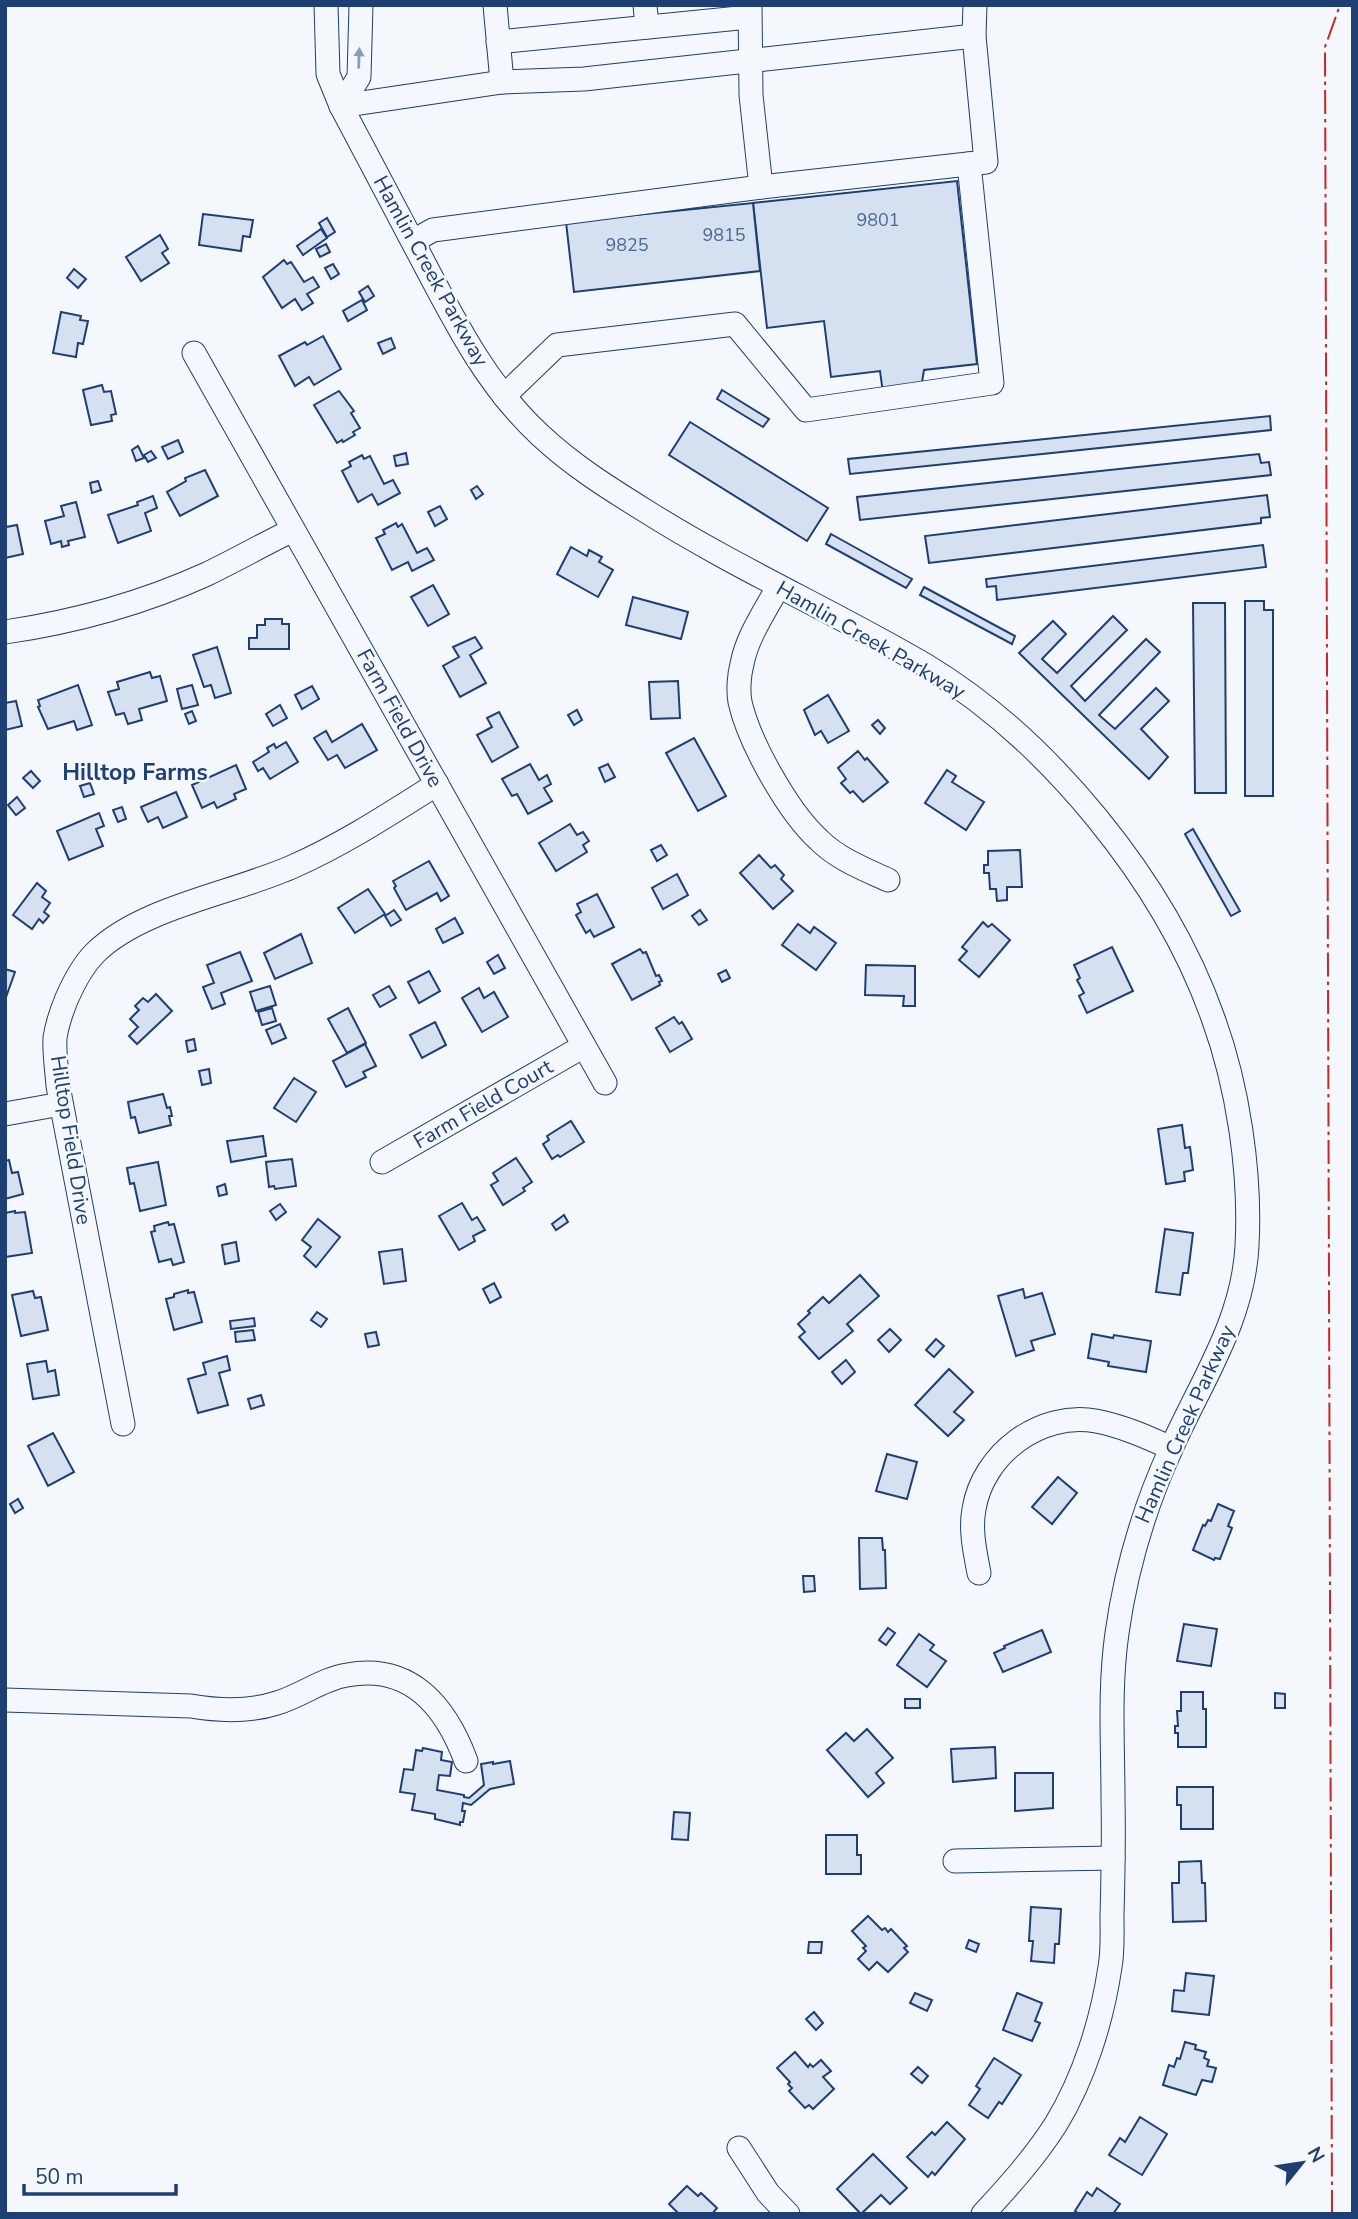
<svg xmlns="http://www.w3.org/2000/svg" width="1358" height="2219" font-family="'Nunito Sans',sans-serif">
<rect width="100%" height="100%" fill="#f4f7fb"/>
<!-- building -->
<g fill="#d5e0f0" stroke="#1d3f73" stroke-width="2">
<polygon points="957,181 977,364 924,370 921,388 883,393 880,371 831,377 824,321 767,328 753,203"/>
<polygon points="753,203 760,271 574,292 566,222"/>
<polygon points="203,214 253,220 250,237 243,236 241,251 199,245"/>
<polygon points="327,218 335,232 327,237 319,223"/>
<polygon points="321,229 327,238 303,255 297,246"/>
<polygon points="160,235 168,249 162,253 169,263 141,281 126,257"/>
<polygon points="326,244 330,252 320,257 316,249"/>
<polygon points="284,260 287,264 291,262 304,282 313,277 319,287 307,294 313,303 302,310 295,299 282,308 263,277"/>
<polygon points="333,264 339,274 331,279 325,268"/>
<polygon points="74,269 86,279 78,288 67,278"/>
<polygon points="368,286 374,296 365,302 359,292"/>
<polygon points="362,300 367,310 348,321 343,311"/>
<polygon points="61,312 81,316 80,320 88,321 83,344 78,343 76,357 53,353"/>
<polygon points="323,336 341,369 314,385 309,377 295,386 279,356 305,342 307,345"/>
<polygon points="391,338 395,348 383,354 378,343"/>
<polygon points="102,385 104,392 111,391 116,414 111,415 112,421 91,425 83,390"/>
<polygon points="722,390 769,419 763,427 717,399"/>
<polygon points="339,391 354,411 351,413 360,428 353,432 355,435 343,442 342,440 337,443 314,405"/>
<polygon points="1270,416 1271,430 850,474 848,459"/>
<polygon points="690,422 828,508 807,541 669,455"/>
<polygon points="178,440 183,452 168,459 162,447"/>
<polygon points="138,446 144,458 136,461 132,450"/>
<polygon points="151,451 156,458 148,462 144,455"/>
<polygon points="406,453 408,464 396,466 394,456"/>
<polygon points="1259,454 1261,463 1269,462 1271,475 860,520 857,497"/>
<polygon points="362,455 364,459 370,456 384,484 393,480 400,493 378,505 372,494 358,502 342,471 351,466 349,462"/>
<polygon points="205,470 218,496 180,516 167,492 186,481 185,478"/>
<polygon points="98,481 101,490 92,493 90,483"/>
<polygon points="477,486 483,494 476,499 471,490"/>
<polygon points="1267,495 1270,517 1261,518 1261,523 929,563 925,536"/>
<polygon points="153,496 157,508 145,513 151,531 118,543 108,515 138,505 137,502"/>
<polygon points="76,502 85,537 68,541 69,545 62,547 61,541 51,544 45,521 64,516 61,506"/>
<polygon points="440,506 447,519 435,526 428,512"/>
<polygon points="396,523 398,527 402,524 417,553 427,548 434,560 412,571 408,562 392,570 376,538 385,534 383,530"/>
<polygon points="5,524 6,527 17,525 23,554 5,558"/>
<polygon points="831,534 912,579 906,588 826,544"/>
<polygon points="1263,545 1266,567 997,600 996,586 987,587 986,579"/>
<polygon points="571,547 587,556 589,550 602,557 599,562 613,570 598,597 557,574"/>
<polygon points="433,585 449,614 428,626 411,597"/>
<polygon points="924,587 1015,636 1012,644 920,595"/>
<polygon points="633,597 688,612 681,639 626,625"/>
<polygon points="1245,601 1264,601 1264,610 1273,610 1273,796 1245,796"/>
<polygon points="1193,603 1225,603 1226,793 1195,793"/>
<polygon points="1113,616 1127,630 1071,686 1085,701 1146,639 1160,652 1099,715 1115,729 1156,688 1169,701 1141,729 1168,757 1149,779 1019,653 1053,621 1066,634 1042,659 1057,673"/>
<polygon points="265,619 282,619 282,624 289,624 289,649 249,649 249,638 257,638 257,625 265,625"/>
<polygon points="475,637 482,648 470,655 486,683 460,697 443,666 459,657 453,647"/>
<polygon points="217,647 231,693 215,698 211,685 204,687 193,655"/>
<polygon points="150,672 152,678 160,676 167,701 139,709 142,720 128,724 124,713 116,715 108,692 119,689 117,682"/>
<polygon points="678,681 680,718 651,719 649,682"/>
<polygon points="78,685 92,725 77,730 74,721 48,729 38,707 40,706 38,700"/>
<polygon points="192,685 198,705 182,709 177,689"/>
<polygon points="312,686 319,699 302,709 295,695"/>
<polygon points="828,695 849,731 828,743 821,731 815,735 804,710"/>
<polygon points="16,701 22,726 5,730 5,703"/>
<polygon points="280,705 287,718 273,726 266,714"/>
<polygon points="577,710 582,720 574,725 568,715"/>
<polygon points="192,711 196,721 189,724 185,714"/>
<polygon points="499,712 518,747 492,762 477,735 492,727 487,718"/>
<polygon points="878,720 885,728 880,734 872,725"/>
<polygon points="362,724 377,750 345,768 337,755 328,760 314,738 326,731 332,742"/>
<polygon points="694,738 726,796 698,811 666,753"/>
<polygon points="286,742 298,762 270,779 263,768 258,771 253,762 269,752 267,748 274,744 276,748"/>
<polygon points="858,751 865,760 867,758 888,782 863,802 853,791 850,793 841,783 846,779 838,768"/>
<polygon points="530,764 539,780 547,775 551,784 544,788 552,801 528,814 517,794 512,796 502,779"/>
<polygon points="608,764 615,777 605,782 599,768"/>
<polygon points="236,765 246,789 234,794 236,799 217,808 214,802 202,808 192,785"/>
<polygon points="947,770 956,776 952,782 984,802 966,830 925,803"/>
<polygon points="31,771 40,781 33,788 23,778"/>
<polygon points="90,783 94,794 84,797 80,786"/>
<polygon points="176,792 187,817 163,828 158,817 148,822 141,807"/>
<polygon points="17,797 25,808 16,815 8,805"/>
<polygon points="122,807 126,819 118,822 113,810"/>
<polygon points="99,813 104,826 96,829 103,846 69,860 57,831"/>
<polygon points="570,824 577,835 583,832 589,841 583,845 587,852 556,871 539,843"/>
<polygon points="1193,829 1240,911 1231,916 1185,834"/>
<polygon points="661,845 667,855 657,861 651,850"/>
<polygon points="1020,850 1022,887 1007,887 1007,900 997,901 996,889 990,889 989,873 984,873 984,865 988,865 988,851"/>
<polygon points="759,855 771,868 775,865 784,875 781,879 793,891 773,909 740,873"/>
<polygon points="429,861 449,896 441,901 437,893 406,910 394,888 396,886 393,881"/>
<polygon points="677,874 688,895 663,909 652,888"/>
<polygon points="37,883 46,891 42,897 50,903 44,912 49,916 43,923 39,919 32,929 13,915"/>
<polygon points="368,889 385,914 355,933 338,908"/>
<polygon points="597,894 614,927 594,937 590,930 586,933 576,915 581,912 577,904"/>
<polygon points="394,910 401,920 391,926 385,916"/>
<polygon points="700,910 707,920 699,925 692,916"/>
<polygon points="455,918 463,933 443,943 436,929"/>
<polygon points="983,922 988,927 992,924 1010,940 979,977 959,960 967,951 962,947"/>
<polygon points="798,924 810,933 814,927 836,943 816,970 782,945"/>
<polygon points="301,934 312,963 275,979 264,953"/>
<polygon points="1112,947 1133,991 1087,1013 1079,996 1084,993 1077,980 1080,978 1074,965"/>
<polygon points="640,949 643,953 646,952 656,976 659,975 662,981 659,982 660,985 632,1000 612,964"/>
<polygon points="240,952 252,981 221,993 225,1004 212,1009 203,987 214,983 207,965"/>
<polygon points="498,955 505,968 494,974 487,962"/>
<polygon points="866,965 915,966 915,1006 903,1006 904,996 865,995"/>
<polygon points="5,969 15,972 5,1000"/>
<polygon points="726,970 730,978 722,982 718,974"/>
<polygon points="429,971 440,991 419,1003 408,982"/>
<polygon points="270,986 276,1005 256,1011 250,992"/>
<polygon points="389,986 396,998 380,1007 373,995"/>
<polygon points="479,988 484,998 494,992 508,1017 482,1032 462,998"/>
<polygon points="156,994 172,1011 137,1044 129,1036 138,1027 130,1019 139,1010 135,1006 143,998 148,1002"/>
<polygon points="272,1008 276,1021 262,1025 258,1012"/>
<polygon points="348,1008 366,1043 347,1053 328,1019"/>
<polygon points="674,1017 679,1024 682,1022 692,1039 670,1052 656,1028"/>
<polygon points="435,1022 446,1045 422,1058 410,1035"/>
<polygon points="280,1024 286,1038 272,1044 266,1030"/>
<polygon points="194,1039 196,1050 188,1052 186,1041"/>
<polygon points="365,1044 376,1066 363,1072 366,1077 346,1087 333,1061"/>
<polygon points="209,1069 211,1083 202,1085 199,1071"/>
<polygon points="294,1078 316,1092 296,1122 274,1108"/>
<polygon points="163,1094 167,1108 170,1107 172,1116 169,1116 171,1125 139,1133 135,1117 131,1118 128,1102"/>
<polygon points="571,1121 584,1142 560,1157 558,1155 552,1159 543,1144 549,1140 547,1136"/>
<polygon points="1182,1125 1185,1148 1190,1147 1193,1170 1184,1172 1185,1181 1166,1184 1158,1129"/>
<polygon points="263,1136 266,1156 231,1162 227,1141"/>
<polygon points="516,1158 532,1182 523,1188 525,1191 503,1205 491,1185 498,1181 493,1173"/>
<polygon points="292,1159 296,1186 275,1189 274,1186 269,1187 266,1162"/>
<polygon points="9,1160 12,1173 18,1172 23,1194 5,1199 5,1161"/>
<polygon points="158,1162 166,1205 140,1211 134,1183 130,1184 127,1168"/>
<polygon points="225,1184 227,1194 219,1196 217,1187"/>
<polygon points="462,1203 472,1220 477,1217 485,1230 473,1236 475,1241 459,1250 439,1216"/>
<polygon points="280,1204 286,1212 276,1220 270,1211"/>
<polygon points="15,1211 15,1213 25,1212 32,1253 5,1257 5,1213"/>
<polygon points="564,1215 568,1222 556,1230 552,1224"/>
<polygon points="318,1219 340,1237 316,1267 304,1256 311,1247 302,1240"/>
<polygon points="168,1222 169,1225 174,1224 184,1262 173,1265 171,1259 159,1262 151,1232 155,1231 154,1226"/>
<polygon points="1165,1229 1193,1233 1188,1273 1183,1273 1180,1295 1156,1292"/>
<polygon points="236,1242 239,1261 225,1264 222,1245"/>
<polygon points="402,1249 406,1281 384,1284 379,1252"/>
<polygon points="860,1275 879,1296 847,1324 853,1331 819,1359 799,1337 805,1332 798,1324 810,1313 808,1311 823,1297 829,1303"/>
<polygon points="494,1283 501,1297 490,1303 483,1289"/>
<polygon points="1023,1289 1025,1298 1042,1293 1055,1334 1031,1341 1034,1350 1016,1356 998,1296"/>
<polygon points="188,1290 188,1293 194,1292 202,1322 174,1330 166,1299 174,1297 174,1294"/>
<polygon points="33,1291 35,1298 41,1297 48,1330 21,1336 12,1295"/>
<polygon points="317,1312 327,1319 321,1327 311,1320"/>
<polygon points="254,1318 255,1326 231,1329 230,1321"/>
<polygon points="890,1329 901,1340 889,1352 878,1340"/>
<polygon points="253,1330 255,1340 236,1342 235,1332"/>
<polygon points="376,1332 379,1345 368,1347 365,1334"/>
<polygon points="1092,1334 1113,1338 1114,1335 1151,1341 1146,1372 1108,1366 1109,1362 1088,1358"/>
<polygon points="936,1339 944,1346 934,1357 926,1350"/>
<polygon points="227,1356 230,1370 219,1373 228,1405 198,1413 188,1379 206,1374 203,1363"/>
<polygon points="846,1360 855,1372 842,1384 832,1372"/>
<polygon points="46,1361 48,1372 55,1370 59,1395 33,1399 27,1364"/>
<polygon points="949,1369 973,1392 954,1412 964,1420 948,1436 915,1405"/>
<polygon points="261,1395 264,1405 251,1409 248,1399"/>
<polygon points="53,1433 74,1472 48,1486 28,1446"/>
<polygon points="887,1454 917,1462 907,1499 876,1491"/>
<polygon points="1058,1477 1077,1493 1052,1524 1032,1507"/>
<polygon points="18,1499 23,1508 15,1513 10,1504"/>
<polygon points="1218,1504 1234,1511 1228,1526 1232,1528 1220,1559 1215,1558 1214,1560 1193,1550 1203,1525 1205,1526 1208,1520 1211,1521"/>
<polygon points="859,1538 882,1538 883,1550 885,1550 886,1588 860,1589"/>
<polygon points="803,1576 814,1576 815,1591 804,1592"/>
<polygon points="1184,1624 1217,1629 1211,1666 1177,1661"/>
<polygon points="888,1628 895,1633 886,1645 879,1640"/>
<polygon points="1042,1630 1051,1652 1003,1672 994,1653 1005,1648 1004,1646"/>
<polygon points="919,1634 934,1645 930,1650 946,1661 927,1687 897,1665"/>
<polygon points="1181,1692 1203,1692 1203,1709 1206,1709 1206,1747 1178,1747 1178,1733 1175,1733 1175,1726 1178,1726 1177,1711 1181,1711"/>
<polygon points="1275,1693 1285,1694 1285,1708 1275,1708"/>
<rect x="905" y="1699" width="15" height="9"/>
<polygon points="867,1729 893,1758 876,1773 884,1783 868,1797 827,1750 846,1733 854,1741"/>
<polygon points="995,1747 996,1778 953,1782 951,1749"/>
<polygon points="423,1748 442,1752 441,1760 452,1762 450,1776 439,1775 437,1790 464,1795 464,1797 469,1798 484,1785 481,1764 493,1762 493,1764 510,1761 514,1784 490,1789 471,1805 463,1803 462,1811 465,1811 463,1822 460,1822 460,1825 435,1819 435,1814 412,1810 415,1794 400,1792 404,1769 413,1770 416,1750 422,1751"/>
<polygon points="1015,1773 1053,1773 1053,1808 1015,1811"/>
<polygon points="1177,1787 1213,1787 1213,1829 1181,1829 1181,1805 1177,1805"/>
<polygon points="674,1812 690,1813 688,1840 672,1839"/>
<polygon points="826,1835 857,1835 857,1855 861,1855 861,1874 826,1874"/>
<polygon points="1201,1861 1202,1883 1205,1883 1206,1921 1173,1922 1172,1883 1179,1883 1179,1862"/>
<polygon points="1031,1907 1061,1909 1059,1944 1055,1944 1054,1963 1031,1961 1033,1941 1029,1941"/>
<polygon points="868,1916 882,1930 885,1928 888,1932 891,1929 907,1946 904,1948 908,1952 888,1972 877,1962 869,1970 858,1959 866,1951 863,1948 866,1946 852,1931"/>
<polygon points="969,1940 979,1944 976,1952 966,1948"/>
<polygon points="809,1942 822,1942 821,1953 808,1953"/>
<polygon points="1186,1973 1214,1976 1209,2015 1172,2011 1174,1990 1184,1991"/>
<polygon points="915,1993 932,2000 927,2011 910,2003"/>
<polygon points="1017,1993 1042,2003 1035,2021 1040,2023 1032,2041 1003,2030"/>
<polygon points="814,2012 823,2023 816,2030 806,2019"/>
<polygon points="1185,2042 1196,2045 1195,2049 1206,2052 1204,2058 1209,2060 1207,2066 1216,2068 1212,2082 1202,2080 1196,2095 1163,2085 1169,2065 1174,2067 1177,2058 1180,2059"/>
<polygon points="795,2052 808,2067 810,2064 813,2067 821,2060 831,2071 823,2077 834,2089 813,2109 809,2105 805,2108 789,2091 792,2088 788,2084 790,2082 777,2068"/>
<polygon points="994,2058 1021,2075 1002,2104 999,2102 988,2118 969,2105 980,2089 976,2086"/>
<polygon points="918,2067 928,2076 922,2083 911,2074"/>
<polygon points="1140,2117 1167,2134 1142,2175 1109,2155 1120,2138 1125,2142"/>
<polygon points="947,2122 965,2139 935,2175 932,2172 928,2177 907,2157 932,2132 935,2135"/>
<polygon points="873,2154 907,2188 890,2204 881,2195 861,2214 837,2189"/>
<polygon points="687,2186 698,2196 701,2193 717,2208 712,2214 679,2214 669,2204"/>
<polygon points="1097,2188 1120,2204 1113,2214 1079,2214 1075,2211 1087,2192 1092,2196"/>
</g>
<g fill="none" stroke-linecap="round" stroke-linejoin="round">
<defs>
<g id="minor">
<path d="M326,5L328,74L341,106C369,159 397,212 425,265C457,326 489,388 540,435C572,465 607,487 644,510C734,567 833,611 925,665C1048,739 1165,882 1213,1018C1238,1086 1251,1173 1247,1246C1243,1322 1201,1381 1171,1449C1144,1508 1126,1569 1117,1633C1109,1689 1113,1744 1113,1800C1114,1839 1113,1877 1112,1916C1112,1933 1113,1951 1110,1967C1102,2021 1084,2078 1056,2124C1035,2157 1009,2186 983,2214"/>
<polyline points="495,5 502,82"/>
<polyline points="645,5 647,27"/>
<polyline points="750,5 751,95 761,187"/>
<polyline points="498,42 749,17"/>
<polyline points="341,106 502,82 584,79 974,36"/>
<polyline points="341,106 359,77 361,5"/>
<polyline points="413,241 433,230 761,187 986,162 974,36 975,5"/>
<polyline points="194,353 605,1083"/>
<polyline points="504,396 557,345 735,324 806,410 992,383 969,164"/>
<path d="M778,587C765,611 747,637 742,664C739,675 738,691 740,702C749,742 788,812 819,840C838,859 864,869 888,880"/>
<path d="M5,632C74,622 143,603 207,574C236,560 264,544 293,530"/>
<polyline points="5,1114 61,1104"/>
<polyline points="382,1162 584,1046"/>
<path d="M123,1424L58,1086C57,1071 54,1053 55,1038C57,1024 62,1010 67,998C74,982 83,965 95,953C141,907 235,893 294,866C344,844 391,813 437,784"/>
<path d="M979,1573C975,1552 970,1530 974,1509C983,1454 1040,1411 1096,1421C1122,1426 1147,1437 1171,1448"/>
<path d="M5,1700L191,1706C220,1711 249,1712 277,1703C301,1696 322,1679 347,1675C411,1663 446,1707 466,1761"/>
<polyline points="955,1861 1113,1858"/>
<polyline points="739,2148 768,2193 788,2214"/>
</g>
</defs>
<!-- minor casing -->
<use href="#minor" stroke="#1d3f73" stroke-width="25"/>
<!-- minor -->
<use href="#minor" stroke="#f4f7fb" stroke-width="23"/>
<!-- power -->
<polyline stroke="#c62828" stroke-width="2" stroke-dasharray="24 5 3.5 5" stroke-linecap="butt" points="1332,2214 1325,47 1340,5"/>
</g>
<!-- one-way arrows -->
<defs><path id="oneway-solid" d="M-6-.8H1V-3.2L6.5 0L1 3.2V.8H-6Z" transform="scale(1.75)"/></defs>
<use fill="#889bb7" href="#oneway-solid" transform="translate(359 58) rotate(-88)"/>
<g text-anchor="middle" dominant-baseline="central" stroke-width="5" stroke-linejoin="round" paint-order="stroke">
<!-- number labels -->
<g font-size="18" fill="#4b6792">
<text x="878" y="220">9801</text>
<text x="724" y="235">9815</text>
<text x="627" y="245">9825</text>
</g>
<!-- street labels -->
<g font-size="21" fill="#1d3f73" stroke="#f4f7fb">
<text transform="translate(431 271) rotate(61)">Hamlin Creek Parkway</text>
<text transform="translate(871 640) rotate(30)">Hamlin Creek Parkway</text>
<text transform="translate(400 718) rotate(61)">Farm Field Drive</text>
<text transform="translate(483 1104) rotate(-30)">Farm Field Court</text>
<text transform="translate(71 1140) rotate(81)">Hilltop Field Drive</text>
<text transform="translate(1185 1424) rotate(-66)">Hamlin Creek Parkway</text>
</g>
<!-- neighbourhood labels -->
<g font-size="23" font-weight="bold" fill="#1d3f73" stroke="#f4f7fb">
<text x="135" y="772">Hilltop Farms</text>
</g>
</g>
<!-- border -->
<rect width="1358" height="2219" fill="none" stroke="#1d3f73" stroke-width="14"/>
<!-- north arrow -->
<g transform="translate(1302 2163) rotate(60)" stroke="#f4f7fb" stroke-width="5" paint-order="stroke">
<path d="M0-5L12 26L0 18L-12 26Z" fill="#1d3f73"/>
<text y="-10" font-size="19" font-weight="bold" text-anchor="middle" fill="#1d3f73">N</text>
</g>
<!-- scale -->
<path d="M24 2184v10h152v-10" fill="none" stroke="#1d3f73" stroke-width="3.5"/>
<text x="35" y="2184" font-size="21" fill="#1d3f73" stroke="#f4f7fb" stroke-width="5" paint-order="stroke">50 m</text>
</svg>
